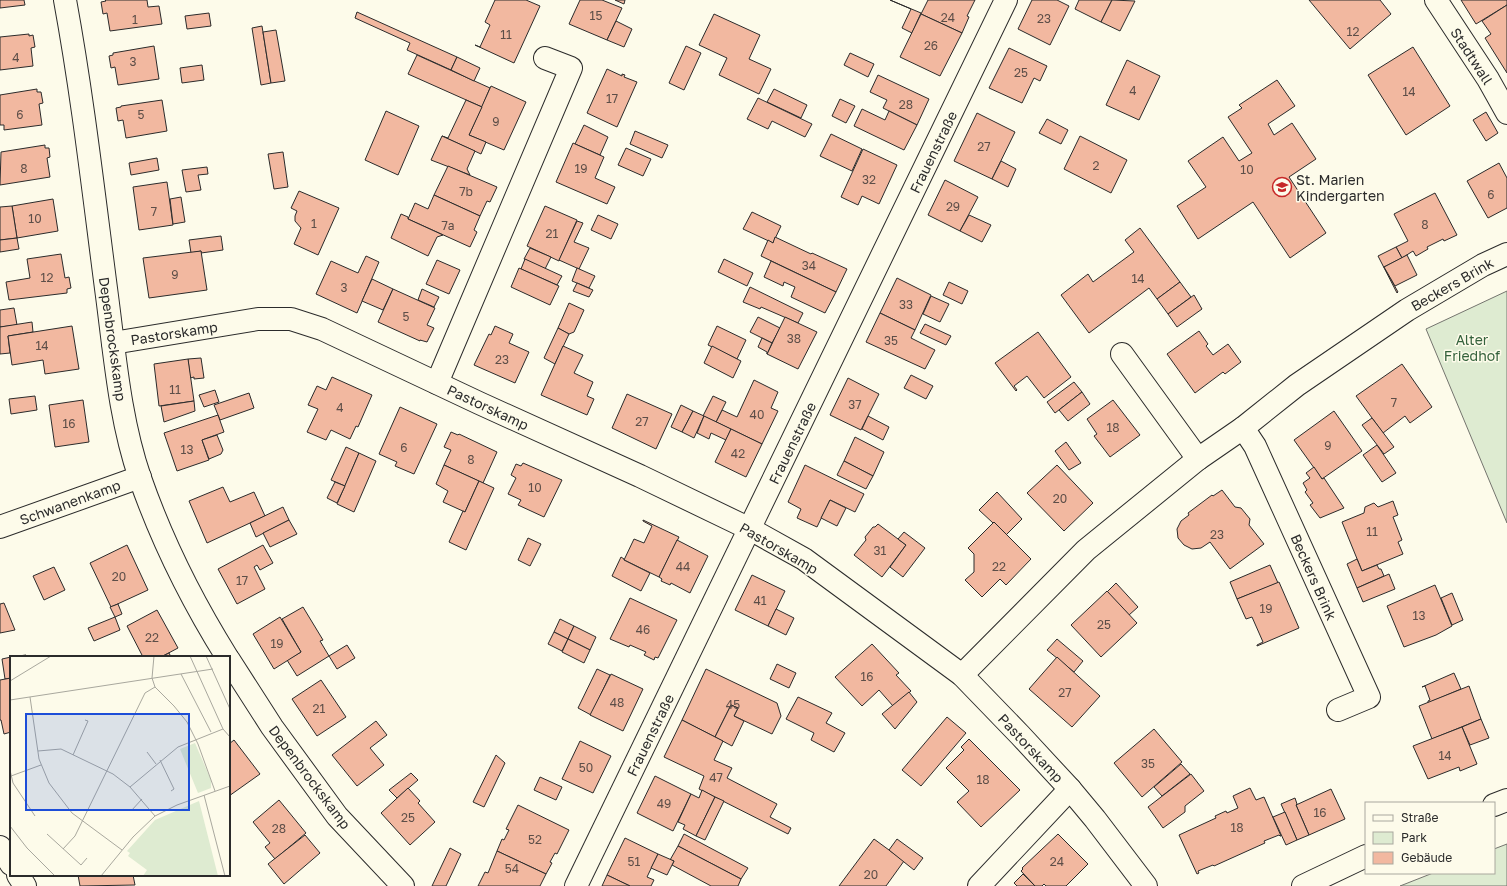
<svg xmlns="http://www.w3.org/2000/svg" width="1507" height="886" font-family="'Golos Text',sans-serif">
<rect width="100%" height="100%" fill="#fdfbea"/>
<!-- green -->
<g fill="#deebd1" stroke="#74746e">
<polygon points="1507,291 1507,523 1426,329"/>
<polygon points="1507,844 1507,886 1400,886 1433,873 1494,873 1494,849"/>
</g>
<!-- building -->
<g fill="#f2b8a0" stroke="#2b2b2b">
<polygon points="0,0 24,0 25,5 0,8"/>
<polygon points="105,0 147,0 148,7 159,6 162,24 110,31 107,13 103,14 101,2 106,1"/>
<polygon points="495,0 526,0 540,6 514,63 475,45 480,47 490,25 485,22"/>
<polygon points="580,0 602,0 622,8 607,40 569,24"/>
<polygon points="615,0 625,0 624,4"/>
<polygon points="890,0 921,13 912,33 902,28 911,9"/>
<polygon points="928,0 975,0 967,16 969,17 962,33 921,14"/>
<polygon points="1032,0 1057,0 1069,6 1050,45 1018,29"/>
<polygon points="1079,0 1112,0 1101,22 1075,9"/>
<polygon points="1112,0 1135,1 1120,31 1101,22"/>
<polygon points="1309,0 1380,0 1391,14 1350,49"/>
<polygon points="1461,0 1507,0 1507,5 1476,24"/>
<polygon points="1507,5 1507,73 1485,38 1491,34 1482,21"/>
<polygon points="357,12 457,57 451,70 407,50 410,43 355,18"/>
<polygon points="209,13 211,26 187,29 185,16"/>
<polygon points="714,14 760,35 749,59 771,69 759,94 719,75 727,58 699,45"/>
<polygon points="921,14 962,33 940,76 900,57"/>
<polygon points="616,21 632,29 624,47 607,40"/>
<polygon points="262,26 271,83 261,85 252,28"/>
<polygon points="276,30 285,81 271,83 263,32"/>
<polygon points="29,34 29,36 33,35 35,47 31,48 33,66 0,70 0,37"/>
<polygon points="154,46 159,79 118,85 115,67 111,68 109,56 113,55 113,53"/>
<polygon points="686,46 701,53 684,90 669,83"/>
<polygon points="1413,47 1450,106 1406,135 1368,75"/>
<polygon points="1009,48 1047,66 1040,81 1034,78 1022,103 989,88"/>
<polygon points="850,53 874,64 868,77 844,65"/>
<polygon points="417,55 490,88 482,107 408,74"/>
<polygon points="457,57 480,68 474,81 451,70"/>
<polygon points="1127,60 1160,76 1139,120 1106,105"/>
<polygon points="202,65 204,80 182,83 180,68"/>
<polygon points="607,69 622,76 622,74 625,75 624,77 637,82 617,127 587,113"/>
<polygon points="878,75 929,99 917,125 883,108 887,100 870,92"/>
<polygon points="1277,80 1295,106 1268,124 1274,135 1292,123 1316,159 1289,177 1326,233 1290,258 1253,202 1198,239 1177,206 1206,187 1188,161 1223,137 1239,161 1252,153 1228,117 1242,108 1239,105"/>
<polygon points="491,86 526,102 504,150 469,135"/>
<polygon points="37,89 37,92 41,92 43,103 39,104 42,125 4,130 4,125 0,125 0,95"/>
<polygon points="774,89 807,105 801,118 767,102"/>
<polygon points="758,98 812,124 805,137 772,121 768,129 747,119"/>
<polygon points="840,99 855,106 846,123 832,116"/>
<polygon points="162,100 167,131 126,138 123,120 118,121 116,108 121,107 121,106"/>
<polygon points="466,100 482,107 469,135 486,142 481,154 442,136 448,138"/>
<polygon points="862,109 885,120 889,111 917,125 904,150 854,126"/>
<polygon points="386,111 419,126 398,175 365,160"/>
<polygon points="1486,112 1498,133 1486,141 1473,120"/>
<polygon points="977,113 1015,132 992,179 954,161"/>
<polygon points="1047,119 1068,130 1061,144 1039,133"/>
<polygon points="584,125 608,137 600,155 575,144"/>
<polygon points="635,131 668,145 662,158 630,144"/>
<polygon points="831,134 862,149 852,171 820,156"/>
<polygon points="442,136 475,151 467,169 470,175 431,160"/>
<polygon points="1080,136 1127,160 1111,193 1064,169"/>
<polygon points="573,143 604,157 595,178 615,187 607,204 556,182"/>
<polygon points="45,145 45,148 49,148 50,157 47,158 50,177 0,185 1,152"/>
<polygon points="626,148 651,159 643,176 618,165"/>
<polygon points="863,149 897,165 879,204 862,196 858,205 841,197"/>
<polygon points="283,152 288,187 274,189 268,154"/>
<polygon points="157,158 159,170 131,175 129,163"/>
<polygon points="1001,161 1016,169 1008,187 992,179"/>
<polygon points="1499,163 1507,178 1507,208 1488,218 1467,181"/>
<polygon points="448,166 497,187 490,202 487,201 480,216 434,195"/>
<polygon points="207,167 208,174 198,175 201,190 186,192 182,170"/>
<polygon points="945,180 978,197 960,231 928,215"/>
<polygon points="167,182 173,225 139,230 133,187"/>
<polygon points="299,191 339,208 318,255 294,244 301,228 295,221 295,216 297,211 291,208"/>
<polygon points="1435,193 1457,235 1444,241 1443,239 1427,247 1428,249 1416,256 1413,251 1402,258 1396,247 1408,241 1394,214"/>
<polygon points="434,195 480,216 474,230 477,232 470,247 408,219 415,203 428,209"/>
<polygon points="181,197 185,222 173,224 170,199"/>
<polygon points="53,199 58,231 17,238 12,206"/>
<polygon points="12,206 17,238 0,240 0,207"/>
<polygon points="545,206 577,220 559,261 527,246"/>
<polygon points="752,212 781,226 773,243 743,229"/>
<polygon points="401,214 408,217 408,219 443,235 437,237 428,256 391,238"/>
<polygon points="598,215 618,224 611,239 591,230"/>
<polygon points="969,215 991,225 982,242 960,231"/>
<polygon points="577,221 583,223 574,242 589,248 579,269 559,260"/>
<polygon points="1140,228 1180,282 1157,299 1149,288 1089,333 1061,295 1088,274 1093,282 1134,252 1125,240"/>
<polygon points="221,236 223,250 201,253 201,251 191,253 189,240"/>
<polygon points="775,237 811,254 812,253 847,269 836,292 761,256 768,240 773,243"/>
<polygon points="17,238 19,249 0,252 0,240"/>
<polygon points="1396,247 1402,258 1384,267 1398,292 1397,293 1378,256"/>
<polygon points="530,248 551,257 545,269 524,259"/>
<polygon points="201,251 207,290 149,298 143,258"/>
<polygon points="61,254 65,278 69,277 71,288 67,289 67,293 9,300 6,282 30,278 27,259"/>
<polygon points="1407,255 1417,275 1395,286 1384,267"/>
<polygon points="366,256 379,262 357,313 316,294 331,261 358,273"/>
<polygon points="525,259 562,276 557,285 521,269"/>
<polygon points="724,259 753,273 747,286 718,272"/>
<polygon points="437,260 460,270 449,294 426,284"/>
<polygon points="771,261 836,292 825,313 791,297 795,287 784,282 783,286 764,277"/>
<polygon points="519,268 559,286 550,305 511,287"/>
<polygon points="577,268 595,276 589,288 572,281"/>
<polygon points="897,278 931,295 915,330 880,313"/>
<polygon points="372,279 393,289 383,310 362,301"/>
<polygon points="949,282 968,291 962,304 943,295"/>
<polygon points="1180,282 1191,297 1168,314 1157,299"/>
<polygon points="577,283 593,290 589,297 573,291"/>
<polygon points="750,287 803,313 798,323 761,307 760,309 743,302"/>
<polygon points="393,289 435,308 427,325 434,328 427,342 420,340 420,341 378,322"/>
<polygon points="422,289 439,297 434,307 418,300"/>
<polygon points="1194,295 1202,309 1177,327 1168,314"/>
<polygon points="931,296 949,304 940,322 923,314"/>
<polygon points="569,303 584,310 574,332 569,334 558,328"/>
<polygon points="14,308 17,325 0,327 0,310"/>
<polygon points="880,313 915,330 911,338 935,350 925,369 866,342"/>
<polygon points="758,317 780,328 772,343 750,332"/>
<polygon points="785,317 817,332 798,369 767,354"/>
<polygon points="32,322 33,332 8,336 10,353 0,354 0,327"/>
<polygon points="925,324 951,336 946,345 920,333"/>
<polygon points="72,326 79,369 45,374 43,360 12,365 8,336"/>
<polygon points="495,326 513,334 509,343 529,352 515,383 474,365 489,334 491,335"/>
<polygon points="717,326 746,340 737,359 708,345"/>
<polygon points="558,328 569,334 555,364 544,358"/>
<polygon points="1199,331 1208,344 1206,346 1213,355 1228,344 1241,362 1225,374 1223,372 1195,393 1167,354"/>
<polygon points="1038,332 1071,377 1044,398 1027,376 1014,386 1017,390 1016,391 995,363"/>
<polygon points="762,338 772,343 767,354 767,352 758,347"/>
<polygon points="563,346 583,355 574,373 593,382 587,396 594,399 587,415 541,395"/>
<polygon points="712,346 741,361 733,378 704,363"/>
<polygon points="201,358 204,378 194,379 194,377 190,378 188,359"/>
<polygon points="188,359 194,401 159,406 154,364"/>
<polygon points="1402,364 1432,407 1410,423 1405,416 1383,433 1356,396"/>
<polygon points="911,375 933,386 926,399 904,388"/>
<polygon points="332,377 372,395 358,427 356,426 350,439 331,430 326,440 307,432 318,409 308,405 317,386 326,390"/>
<polygon points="848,378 879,394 861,430 830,415"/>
<polygon points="754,380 778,392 771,408 778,411 762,444 716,422 722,410 737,417"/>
<polygon points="1074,382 1082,392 1055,413 1047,402"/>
<polygon points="215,390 219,402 204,407 199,395"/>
<polygon points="1082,392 1090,404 1068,421 1059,410"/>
<polygon points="249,393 254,408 220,420 214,405"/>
<polygon points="627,394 672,414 656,449 612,428"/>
<polygon points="35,396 37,410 11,414 9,399"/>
<polygon points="713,396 726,402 716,422 703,416"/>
<polygon points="83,400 89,442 55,447 49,405"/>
<polygon points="1113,400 1140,435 1110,457 1094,436 1097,434 1087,419"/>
<polygon points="194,401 195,411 164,422 161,406"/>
<polygon points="681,405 693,411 682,432 671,427"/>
<polygon points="400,407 437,424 414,474 395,466 397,462 379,454"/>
<polygon points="693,411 704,416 694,438 682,432"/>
<polygon points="1334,411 1362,451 1322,479 1294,440"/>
<polygon points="218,415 224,432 202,440 209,460 177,471 164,433"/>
<polygon points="704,416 731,429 726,440 711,433 709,439 697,433"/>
<polygon points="868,416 889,427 883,440 862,429"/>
<polygon points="1372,418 1394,447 1384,454 1362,425"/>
<polygon points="731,429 762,444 746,477 715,462"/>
<polygon points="451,432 458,435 459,434 497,452 483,483 444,465 451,450 444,447"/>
<polygon points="217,435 223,450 221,454 209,459 202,440"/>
<polygon points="855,437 884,452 873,476 844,461"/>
<polygon points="1066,442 1081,463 1069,470 1055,451"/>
<polygon points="1377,445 1396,473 1382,482 1363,455"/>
<polygon points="346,447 359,453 345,486 331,480"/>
<polygon points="359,453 376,461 354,512 337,504"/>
<polygon points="844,461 873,476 866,489 837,475"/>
<polygon points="523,463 562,480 544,517 518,505 521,500 508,494 516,478 511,475 516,464 521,466"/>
<polygon points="444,465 479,481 465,512 443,502 448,491 436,484"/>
<polygon points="805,465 864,494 855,512 830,500 817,527 797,518 801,509 788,502"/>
<polygon points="1057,465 1093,503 1064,531 1027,493"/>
<polygon points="1314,467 1322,479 1324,478 1344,508 1320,518 1310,505 1313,503 1305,492 1307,490 1303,483 1310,478 1306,473"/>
<polygon points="479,481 494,488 466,550 449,542 463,511 465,512"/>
<polygon points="335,482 345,486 337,503 327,498"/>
<polygon points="223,487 230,502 254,492 265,516 207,543 189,501"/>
<polygon points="1222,490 1235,507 1241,508 1250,519 1249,525 1264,544 1230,569 1210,542 1201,548 1192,549 1184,545 1178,538 1177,529 1181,521 1189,515 1188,513 1212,495 1213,496"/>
<polygon points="997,492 1022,519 1006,535 979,510"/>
<polygon points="830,500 846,508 837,526 821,518"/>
<polygon points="1393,501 1398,515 1393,517 1402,540 1398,542 1403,554 1362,571 1342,522 1364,513 1365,507 1374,503 1378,507"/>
<polygon points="283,507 289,520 256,537 250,523"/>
<polygon points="289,520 297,534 270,547 263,533"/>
<polygon points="643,520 679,537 659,577 624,560 634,539 644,543 652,526 643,521"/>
<polygon points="994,522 1031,559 1006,585 1000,579 982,597 965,580 974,572 974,554 968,548"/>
<polygon points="878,524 906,545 882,577 854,555 866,540 865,537 873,527 875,527"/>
<polygon points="904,532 925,548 903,577 890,567 906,545 898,539"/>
<polygon points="528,538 541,544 530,566 518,560"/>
<polygon points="677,540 708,556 690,593 671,583 670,585 661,581 662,579 659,577"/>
<polygon points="127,545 148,590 111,607 90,563"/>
<polygon points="263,545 273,563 260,570 257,565 254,567 265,589 237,604 218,569"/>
<polygon points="621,557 624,559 624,560 650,573 641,591 612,576"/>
<polygon points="1357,559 1362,571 1377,565 1379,569 1381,569 1384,576 1357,588 1347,564"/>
<polygon points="1270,565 1278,583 1237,599 1230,582"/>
<polygon points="54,567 65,590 44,600 33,576"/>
<polygon points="1389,574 1395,589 1363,602 1357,588"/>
<polygon points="752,575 785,591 768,626 735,610"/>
<polygon points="1279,582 1299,628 1257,646 1257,645 1263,642 1252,617 1246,619 1237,599"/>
<polygon points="1116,583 1138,607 1129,615 1107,592"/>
<polygon points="1435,585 1452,626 1436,635 1404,647 1387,606"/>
<polygon points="1107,591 1137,623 1101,657 1071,625"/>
<polygon points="1452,593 1463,620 1452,625 1441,598"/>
<polygon points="630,598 677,620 658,658 655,657 654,660 644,655 646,652 630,645 629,647 610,639"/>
<polygon points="4,603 15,630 0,633 0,604"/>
<polygon points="118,604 122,614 115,617 110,607"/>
<polygon points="303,607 323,640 320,641 329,656 297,676 287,660 301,652 282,619"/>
<polygon points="776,609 794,618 786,635 768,626"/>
<polygon points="157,610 178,648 161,657 143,657 127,626"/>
<polygon points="115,617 120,630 94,641 88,628"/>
<polygon points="280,617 301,652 274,669 253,634"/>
<polygon points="560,619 574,626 568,639 554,632"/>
<polygon points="574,626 596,637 590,650 568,639"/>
<polygon points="554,632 568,639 562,651 548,644"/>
<polygon points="568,639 590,650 584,663 562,652"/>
<polygon points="1057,639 1083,661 1074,672 1047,650"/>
<polygon points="872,644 899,673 896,675 911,691 893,706 879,690 862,706 835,677"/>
<polygon points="347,645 355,658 337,669 329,656"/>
<polygon points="169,653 171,657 161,657"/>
<polygon points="26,655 27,657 11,657"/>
<polygon points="11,657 11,678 5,679 2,659"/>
<polygon points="1057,657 1100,696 1072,727 1029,689"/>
<polygon points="777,664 796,673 789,688 770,679"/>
<polygon points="597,669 610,675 591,715 578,708"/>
<polygon points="706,669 777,703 781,716 772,734 734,716 738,708 731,705 715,737 682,720"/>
<polygon points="1454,673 1461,689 1428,703 1428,701 1430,700 1425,686 1422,687"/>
<polygon points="611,674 643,689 623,731 590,715"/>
<polygon points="11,678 11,732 4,734 1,720 0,720 0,680"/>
<polygon points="321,680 346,717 317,736 292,699"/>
<polygon points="1469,686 1481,719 1432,739 1419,706"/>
<polygon points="909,692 917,702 895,729 882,714"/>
<polygon points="798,697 832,713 826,723 845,733 834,752 811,740 814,733 786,719"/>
<polygon points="731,705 738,708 734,716 744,721 732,746 715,737"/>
<polygon points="947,717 966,733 921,786 902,770"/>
<polygon points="1481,719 1489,738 1470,745 1462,727"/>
<polygon points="682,720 723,741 714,760 732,768 727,778 777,804 770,817 791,828 788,834 699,789 704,776 664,757"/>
<polygon points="376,721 387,735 370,748 384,765 357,786 332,755"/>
<polygon points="1462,727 1477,764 1460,771 1459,767 1428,779 1413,746"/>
<polygon points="1154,729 1182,762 1142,797 1114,763"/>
<polygon points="969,739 1020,790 981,827 957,802 969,791 946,768 964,750 961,747"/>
<polygon points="234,740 260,774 229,796 229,744"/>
<polygon points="580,741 611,756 593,793 562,779"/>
<polygon points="496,755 505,763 484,807 473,802"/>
<polygon points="1181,764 1190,774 1162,796 1154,787"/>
<polygon points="411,773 418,780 397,798 389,790"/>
<polygon points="1191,774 1204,791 1185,806 1185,812 1163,828 1148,807"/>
<polygon points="655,776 691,794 673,831 637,813"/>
<polygon points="540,777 562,787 556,800 534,790"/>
<polygon points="408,788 420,801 418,803 435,822 410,845 381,813"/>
<polygon points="1250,788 1256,800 1264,797 1281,836 1280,836 1279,835 1264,841 1265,843 1214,866 1213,865 1198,871 1199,873 1197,874 1179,835 1216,818 1215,816 1226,811 1227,813 1238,808 1233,796"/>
<polygon points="1331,789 1345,819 1309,835 1296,805"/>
<polygon points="702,790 715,797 696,836 683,829 685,825 678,822 691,794 699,798"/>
<polygon points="715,797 724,801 705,840 696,836"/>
<polygon points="1295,798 1297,804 1296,805 1309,835 1297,840 1281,804"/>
<polygon points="279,800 306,833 275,859 265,847 270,843 253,822"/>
<polygon points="518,805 569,830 557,854 555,853 550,862 552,863 546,874 497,851 502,839 504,840 509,830 506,829"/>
<polygon points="1285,812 1297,840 1286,845 1273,817"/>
<polygon points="684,834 748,868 741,879 678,846"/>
<polygon points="1058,834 1088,864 1066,886 1046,886 1044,884 1042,886 1035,886 1021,871 1023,869 1022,868"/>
<polygon points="305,835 320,853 284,884 268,864"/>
<polygon points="625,838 658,854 647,877 654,880 651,886 630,886 607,875"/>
<polygon points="874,839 904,861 886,886 839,886"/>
<polygon points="897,839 923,858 914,870 889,850"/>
<polygon points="678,846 741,879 738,886 711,886 672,865 674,861 670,860"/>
<polygon points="450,848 461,854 446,886 432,886"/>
<polygon points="497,851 546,874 540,886 478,886 485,872 488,873"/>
<polygon points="658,854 674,861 667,875 651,868"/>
<polygon points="1023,874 1035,886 1017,886 1014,883"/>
<polygon points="78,875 133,875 135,885 80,886"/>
<polygon points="607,875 630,886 602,886"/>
</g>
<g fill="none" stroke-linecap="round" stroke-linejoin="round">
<defs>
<g id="street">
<path d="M65,0C83,98 94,197 107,296C115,357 120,420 140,478C162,541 192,601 227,657"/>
<polyline points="1436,0 1488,79 1507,113"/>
<polyline points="113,343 258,319 291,319 322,329 479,403 640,476 750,529 804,559 962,675 1020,735 1070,789 1095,819 1146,886"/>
<polyline points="1122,354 1198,459"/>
<polyline points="437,383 571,68 545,58"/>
<polyline points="1243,428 1255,446 1369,697 1338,710"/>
<polyline points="0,527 140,477"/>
<polyline points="229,660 272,727 337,816 403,886"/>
<polyline points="962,675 1086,550 1198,459 1243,428 1297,385 1407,310 1483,265 1507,254"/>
<polyline points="0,847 11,864"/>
<polyline points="18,875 25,886"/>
<polyline points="576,886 1006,0"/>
<polyline points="979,886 1070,789"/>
</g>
<g id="secondary">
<polyline points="1494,805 1507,800"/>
<polyline points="1303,886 1366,856"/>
</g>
</defs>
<!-- street casing -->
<use href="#street" stroke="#2b2b2b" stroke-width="24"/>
<!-- secondary casing -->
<use href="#secondary" stroke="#2b2b2b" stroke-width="24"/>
<!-- street -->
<use href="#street" stroke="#fdfbea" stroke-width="22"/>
<!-- secondary -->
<use href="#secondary" stroke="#fdfbea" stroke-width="22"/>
</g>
<!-- icons -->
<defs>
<symbol id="school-ring" viewBox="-11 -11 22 22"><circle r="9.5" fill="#fdfbea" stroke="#c62828" stroke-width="1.5"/><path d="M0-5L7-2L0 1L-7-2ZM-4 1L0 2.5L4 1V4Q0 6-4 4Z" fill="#c62828"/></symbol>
</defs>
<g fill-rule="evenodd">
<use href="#school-ring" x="1271" y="176" width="22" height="22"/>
</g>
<g text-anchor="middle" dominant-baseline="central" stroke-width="3" stroke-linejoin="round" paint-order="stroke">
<!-- number labels -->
<g font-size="12" fill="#5d4e48">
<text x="596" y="15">15</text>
<text x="948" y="17">24</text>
<text x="1044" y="18">23</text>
<text x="135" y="19">1</text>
<text x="1353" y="31">12</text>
<text x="506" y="34">11</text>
<text x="931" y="45">26</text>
<text x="16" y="57">4</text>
<text x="133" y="61">3</text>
<text x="1021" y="72">25</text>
<text x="1133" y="90">4</text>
<text x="1409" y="91">14</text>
<text x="612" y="98">17</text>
<text x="906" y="104">28</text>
<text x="20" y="114">6</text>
<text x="141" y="114">5</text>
<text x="496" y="121">9</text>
<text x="984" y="146">27</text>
<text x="1096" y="165">2</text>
<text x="24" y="168">8</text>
<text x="581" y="168">19</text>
<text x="1247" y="169">10</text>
<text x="869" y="179">32</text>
<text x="466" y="191">7b</text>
<text x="1491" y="194">6</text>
<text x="953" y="206">29</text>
<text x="154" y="211">7</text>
<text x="35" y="218">10</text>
<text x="314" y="223">1</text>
<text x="1425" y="224">8</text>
<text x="448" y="225">7a</text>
<text x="552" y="233">21</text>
<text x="809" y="265">34</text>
<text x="175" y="274">9</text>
<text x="47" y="277">12</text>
<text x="1138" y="278">14</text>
<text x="344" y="287">3</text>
<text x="906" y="304">33</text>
<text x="406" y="316">5</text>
<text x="794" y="338">38</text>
<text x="891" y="340">35</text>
<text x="42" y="345">14</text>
<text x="502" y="359">23</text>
<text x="175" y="389">11</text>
<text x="1394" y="402">7</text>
<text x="855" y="404">37</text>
<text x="340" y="407">4</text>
<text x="757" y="414">40</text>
<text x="642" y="421">27</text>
<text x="69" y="423">16</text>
<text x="1113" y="427">18</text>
<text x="1328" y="445">9</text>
<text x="404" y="447">6</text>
<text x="187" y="449">13</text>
<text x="738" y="453">42</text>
<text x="471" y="459">8</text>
<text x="535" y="487">10</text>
<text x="1060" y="498">20</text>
<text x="1372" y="531">11</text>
<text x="1217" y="534">23</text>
<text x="880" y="550">31</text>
<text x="683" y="566">44</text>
<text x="999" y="566">22</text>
<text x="119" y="576">20</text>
<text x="242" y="580">17</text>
<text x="760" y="600">41</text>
<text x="1266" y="608">19</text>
<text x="1419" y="615">13</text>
<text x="1104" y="624">25</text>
<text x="643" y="629">46</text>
<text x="152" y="637">22</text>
<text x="277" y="643">19</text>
<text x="867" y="676">16</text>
<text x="1065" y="692">27</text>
<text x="617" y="702">48</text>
<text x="733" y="704">45</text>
<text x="319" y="708">21</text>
<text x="1445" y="755">14</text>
<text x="1148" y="763">35</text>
<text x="586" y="767">50</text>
<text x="716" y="777">47</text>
<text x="983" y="779">18</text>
<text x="664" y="803">49</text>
<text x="1320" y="812">16</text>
<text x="408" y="817">25</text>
<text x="1237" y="827">18</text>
<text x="279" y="828">28</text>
<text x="535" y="839">52</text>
<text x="634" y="861">51</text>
<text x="1057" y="861">24</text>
<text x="512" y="868">54</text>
<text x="871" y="874">20</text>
</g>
<!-- street labels -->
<g font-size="14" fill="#2b2b2b" stroke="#fdfbea">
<text transform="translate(1472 56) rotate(57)">Stadtwall</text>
<text transform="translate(933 152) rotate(-64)">Frauenstraße</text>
<text transform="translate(1452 284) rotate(-30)">Beckers Brink</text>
<text transform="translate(174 333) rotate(-9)">Pastorskamp</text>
<text transform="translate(113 339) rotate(82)">Depenbrockskamp</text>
<text transform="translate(488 407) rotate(25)">Pastorskamp</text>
<text transform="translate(792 443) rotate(-64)">Frauenstraße</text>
<text transform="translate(70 502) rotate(-20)">Schwanenkamp</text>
<text transform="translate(779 548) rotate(30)">Pastorskamp</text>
<text transform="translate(1314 577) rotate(66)">Beckers Brink</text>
<text transform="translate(650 735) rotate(-64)">Frauenstraße</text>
<text transform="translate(1031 748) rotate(47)">Pastorskamp</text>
<text transform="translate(310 777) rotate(53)">Depenbrockskamp</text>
</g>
<!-- poi labels -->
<g font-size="14" fill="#2b2b2b" stroke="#fdfbea" text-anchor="start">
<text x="1296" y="179">St. Marien<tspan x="1296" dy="16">Kindergarten</tspan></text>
</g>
<!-- park labels -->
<g font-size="14" fill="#34623c" stroke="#fdfbea">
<text x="1472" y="339">Alter<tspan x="1472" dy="16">Friedhof</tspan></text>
</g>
</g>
<!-- overview -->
<g transform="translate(10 656)">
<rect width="220" height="220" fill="#fdfbea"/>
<path d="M185,87L201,124V132L188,137L170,93ZM189,145L208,220H133L137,214L118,200L120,197L117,195L145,164Z" fill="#deebd1"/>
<path fill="none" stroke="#a9a89e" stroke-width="1" d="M144,0L142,22L145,31L164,50L177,66L188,88L205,135M180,0L213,73L220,81M196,0L220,53M171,18L201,76M0,25L41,0M20,41L29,103L39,127L62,157L112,194M0,44L203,13M28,95L51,93L103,118L120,131L145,160M137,96L146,108M63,99L78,65L75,64M150,104L164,133L161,135M0,114L3,127L25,160M1,120L31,109M120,131L168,91L213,73M194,139L215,220M121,155L132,143M0,170L17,192L45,220M37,178L71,209L77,202M53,193L65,180L135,37L145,31M91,220L123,181L145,160L167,149L220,130"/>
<path fill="#1d4ed8" fill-opacity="0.15" stroke="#1d4ed8" stroke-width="2" d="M16,58H179V154H16Z"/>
<rect width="220" height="220" fill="none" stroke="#2b2b2b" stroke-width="2"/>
</g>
<!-- legend -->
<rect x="1365" y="802" width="130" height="72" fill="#fdfbea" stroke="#a9a89e"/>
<rect x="1373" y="815" width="20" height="6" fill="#fdfbea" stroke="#a9a89e"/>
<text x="1401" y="822" font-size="12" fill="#2b2b2b">Straße</text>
<rect x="1373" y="832" width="20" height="12" fill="#deebd1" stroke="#a9a89e"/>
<text x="1401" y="842" font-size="12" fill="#2b2b2b">Park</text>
<rect x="1373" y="852" width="20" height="12" fill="#f2b8a0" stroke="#a9a89e"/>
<text x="1401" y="862" font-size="12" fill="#2b2b2b">Gebäude</text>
</svg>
